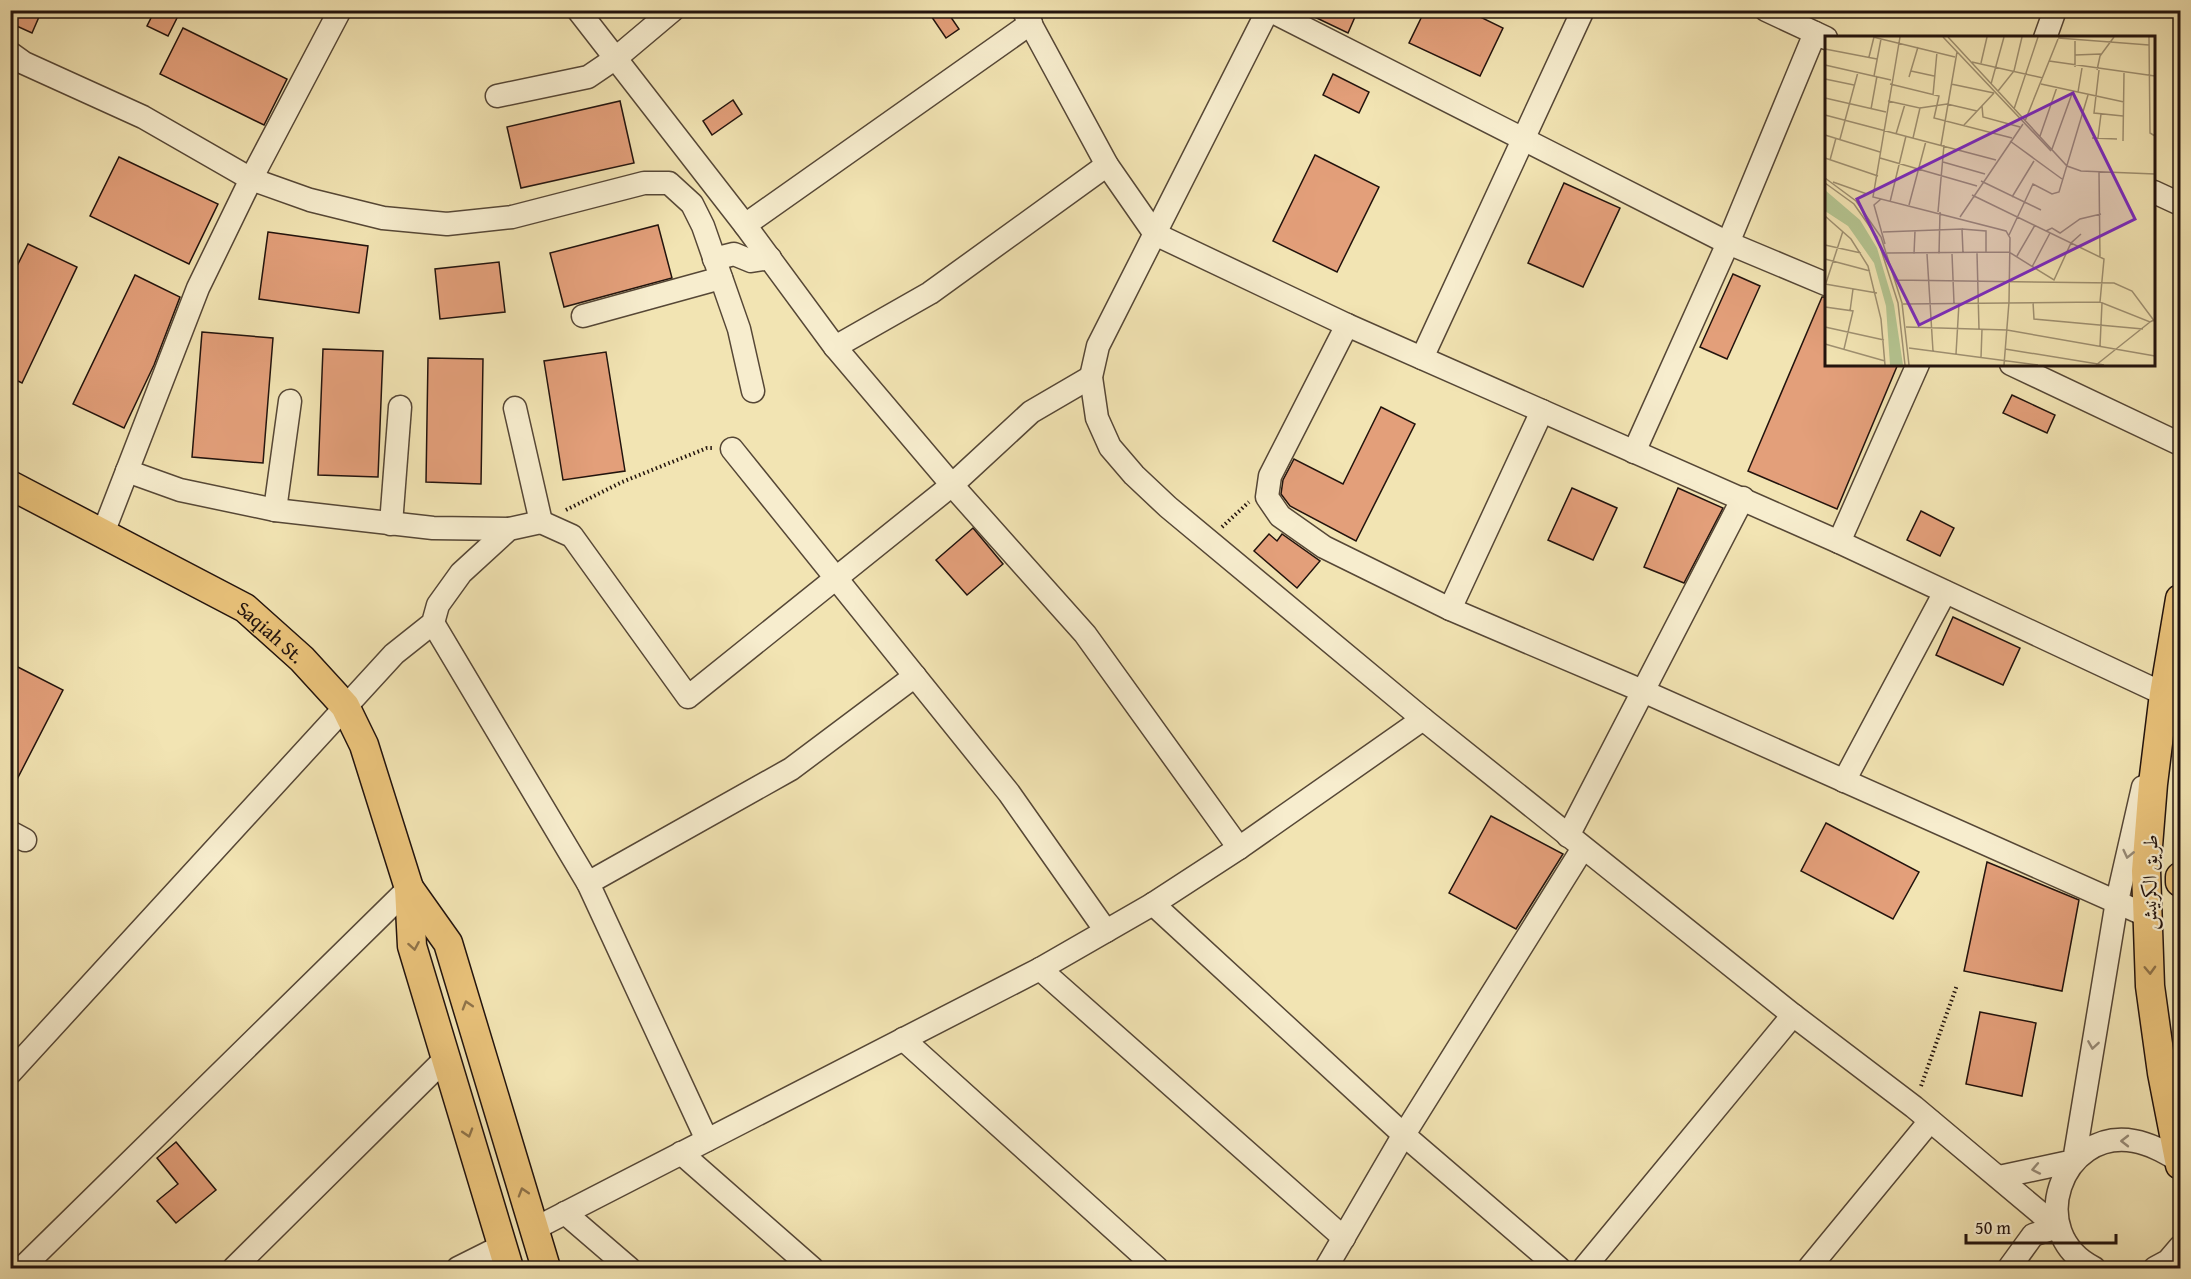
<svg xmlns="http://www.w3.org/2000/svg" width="2191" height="1279" font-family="'Gentium Book Plus',Amiri,serif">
<rect width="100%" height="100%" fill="#f2e4b3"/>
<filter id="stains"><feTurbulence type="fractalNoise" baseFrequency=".00333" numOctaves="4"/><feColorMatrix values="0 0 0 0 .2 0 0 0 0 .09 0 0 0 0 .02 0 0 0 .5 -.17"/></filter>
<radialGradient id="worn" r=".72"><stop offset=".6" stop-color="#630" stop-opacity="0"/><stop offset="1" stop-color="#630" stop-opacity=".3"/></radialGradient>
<!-- building -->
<g fill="#e39f7a" stroke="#22130d" stroke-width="1.5">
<polygon points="10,10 42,10 32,33 10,23"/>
<polygon points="155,10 181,10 168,36 147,26"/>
<polygon points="927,10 946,10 959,29 946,38"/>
<polygon points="1300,10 1358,10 1348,33"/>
<polygon points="1425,10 1466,10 1503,28 1480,76 1409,43"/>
<polygon points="183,28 287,79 264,125 160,74"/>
<polygon points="1333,74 1369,92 1359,113 1323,95"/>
<polygon points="733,100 742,114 712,135 703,121"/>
<polygon points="620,101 634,163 521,188 507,127"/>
<polygon points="1315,155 1379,187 1337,272 1273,241"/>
<polygon points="119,157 218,204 189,264 90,216"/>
<polygon points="1564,183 1620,208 1583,287 1528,263"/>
<polygon points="658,225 672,278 564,307 550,253"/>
<polygon points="268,232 368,246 359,313 259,299"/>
<polygon points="28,244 77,267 22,383 10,377 10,280"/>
<polygon points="499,262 505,312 440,319 435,269"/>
<polygon points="1733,274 1760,286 1727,359 1700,347"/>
<polygon points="135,275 180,297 154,365 124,428 73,404"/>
<polygon points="1822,297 1827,297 1827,364 1898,364 1837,509 1748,471"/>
<polygon points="202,332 273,338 263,463 192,457"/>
<polygon points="323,349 383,351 378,477 318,475"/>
<polygon points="606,352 625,471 563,480 544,361"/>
<polygon points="428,358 483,359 481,484 426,482"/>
<polygon points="2012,395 2055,415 2047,433 2003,413"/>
<polygon points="1381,407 1415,424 1356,541 1290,506 1281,494 1283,480 1294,459 1343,484"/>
<polygon points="1572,488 1617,508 1593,560 1548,540"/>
<polygon points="1678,488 1723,508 1684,583 1644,567"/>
<polygon points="1921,511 1954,528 1940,556 1907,540"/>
<polygon points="973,528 1003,564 967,595 936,560"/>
<polygon points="1269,534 1277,541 1282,534 1320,561 1297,588 1254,551"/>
<polygon points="1953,617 2020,648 2003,685 1936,655"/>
<polygon points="10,663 63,690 10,793"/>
<polygon points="1491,816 1563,854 1516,929 1449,893"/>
<polygon points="1826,823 1919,872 1893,919 1801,871"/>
<polygon points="1987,862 2079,900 2062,991 1964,971"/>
<polygon points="1980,1012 2036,1023 2022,1096 1966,1084"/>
<polygon points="176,1142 216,1190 176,1223 157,1201 178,1184 157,1158"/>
</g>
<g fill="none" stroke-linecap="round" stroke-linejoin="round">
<defs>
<g id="minor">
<polyline points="578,10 745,225 835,347 952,485 1085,634 1239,848"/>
<polyline points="1023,10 1107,165 1155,234 1347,325 1839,542 2164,694 2161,708"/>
<polyline points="1268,10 1098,346 1091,377 1097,418 1110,447 1134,475 1168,507 1423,719 1793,1015 1914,1107 2057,1227"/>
<polyline points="1269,10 1728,243 1826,284"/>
<polyline points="1766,10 1826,38"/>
<polyline points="2045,38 2055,10"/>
<polyline points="10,53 24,63 143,117 251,179 310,200 383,218 447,224 512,217 644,183 669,183 692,204 703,226 739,329 753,391"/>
<polyline points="497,96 588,77 616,58 673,10"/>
<polyline points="2154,192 2180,204"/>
<polyline points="745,225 1031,23"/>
<polyline points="714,259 734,254 751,261 770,258"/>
<polyline points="583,316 721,278"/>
<polyline points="1347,325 1270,476 1267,497 1280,516 1324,547 1450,609"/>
<polyline points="835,347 930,293 1107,165"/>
<polyline points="1422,358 1583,10"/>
<polyline points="2011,364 2180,444"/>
<polyline points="515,408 541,522"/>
<polyline points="1542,411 1450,609 1645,692 2148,916"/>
<polyline points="732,449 1009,793 1106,931"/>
<polyline points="1634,452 1728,243 1815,33"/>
<polyline points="127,471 180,490 275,510 433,528 509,529"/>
<polyline points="275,510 290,401"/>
<polyline points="391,524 400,407"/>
<polyline points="103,533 198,288 251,179 340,10"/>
<polyline points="1839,542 1918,364"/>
<polyline points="433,623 588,883 707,1140"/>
<polyline points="1844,781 1945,592"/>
<polyline points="10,832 25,840"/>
<polyline points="1568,836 1743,498"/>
<polyline points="588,883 791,769 915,676"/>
<polyline points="1153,904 1404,1135 1559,1268"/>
<polyline points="1040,969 1344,1238"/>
<polyline points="903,1039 1157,1268"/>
<polyline points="10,1073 394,654 433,623 438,605 461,573 509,529 541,522 572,536 688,697 952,485 1031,412 1091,377"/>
<polyline points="681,1153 812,1268"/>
<polyline points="1999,1177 2074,1161 2117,901 2143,787"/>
<polyline points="565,1213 629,1268"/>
<polyline points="534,1229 1040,969 1153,904 1239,848 1423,719"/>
<polyline points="22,1268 409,888"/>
<polyline points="234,1268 446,1058"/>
<polyline points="458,1268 502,1246"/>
<polyline points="1326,1268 1400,1141 1583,848"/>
<polyline points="1584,1268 1793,1015"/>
<polyline points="1809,1268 1930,1121"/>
<polyline points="2009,1268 2033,1235 2057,1227"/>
<path d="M2094,1268C2024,1233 2061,1128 2134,1141C2151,1144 2166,1153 2180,1161"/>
<polyline points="2155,1268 2168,1261 2180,1247"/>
</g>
<g id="major">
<path id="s1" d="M10,485L245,608L302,659L345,706L364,745L409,888L412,946L509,1268"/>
<polyline points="2180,599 2164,694 2153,784 2146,871 2150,986 2162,1073 2180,1165"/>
<polyline points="2180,877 2180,882"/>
<polyline points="409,888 448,943 546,1268"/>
</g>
</defs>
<!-- minor casing -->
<use href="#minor" stroke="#564736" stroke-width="25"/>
<!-- major casing -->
<use href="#major" stroke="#22130d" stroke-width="31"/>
<!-- path -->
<g stroke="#22130d" stroke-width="4" stroke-dasharray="1.5 3" stroke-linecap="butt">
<polyline points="566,510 622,482 707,448 713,448"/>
<polyline points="1222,527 1249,502"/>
<polyline points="1921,1086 1957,985"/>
</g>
<!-- minor -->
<use href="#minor" stroke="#f7edce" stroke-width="22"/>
<!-- major -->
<use href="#major" stroke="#e9c27a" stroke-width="28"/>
</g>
<!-- one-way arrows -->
<defs><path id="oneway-chevron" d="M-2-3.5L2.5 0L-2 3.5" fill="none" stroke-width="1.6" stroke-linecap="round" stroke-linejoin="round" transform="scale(1.5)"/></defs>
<g stroke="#978b77">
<use href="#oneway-chevron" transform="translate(2128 854) rotate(103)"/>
<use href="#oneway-chevron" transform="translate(2093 1045) rotate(99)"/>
<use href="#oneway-chevron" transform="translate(2125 1141) rotate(180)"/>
<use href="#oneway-chevron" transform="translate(2036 1169) rotate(169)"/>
</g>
<g stroke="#8f7349">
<use href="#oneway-chevron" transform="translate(414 946) rotate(80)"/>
<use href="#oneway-chevron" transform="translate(2150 970) rotate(88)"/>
<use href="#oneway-chevron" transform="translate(467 1005) rotate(-107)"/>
<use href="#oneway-chevron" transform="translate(468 1133) rotate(73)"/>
<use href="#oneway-chevron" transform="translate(523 1192) rotate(-107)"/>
</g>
<g text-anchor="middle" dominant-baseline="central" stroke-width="4.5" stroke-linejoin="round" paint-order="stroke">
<!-- street labels -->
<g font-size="20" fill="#22130d" stroke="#f7edce">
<text stroke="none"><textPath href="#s1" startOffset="300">Saqiah St.</textPath></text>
<text transform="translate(2149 882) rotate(-89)">طريق الكرنيش</text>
</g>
</g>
<!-- overview -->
<g transform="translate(1825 36)">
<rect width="330" height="330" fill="#f2e4b3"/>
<path d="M0,154L35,184L52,212L69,269L78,329H65L61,270L49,227L23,190L0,175Z" fill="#b5c591"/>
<path fill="none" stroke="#9f9071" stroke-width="1.5" d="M48,1L130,21M75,1L48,161L181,195L185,202L184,266L179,329M118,1L226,115M123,1L242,130L256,135L330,138M324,1L325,97L330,100M233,2L324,9M0,13L52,23M250,19L276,18M44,21L49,1M224,25L330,40M147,26L218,42M156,27L162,1M0,29L66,44M250,31V3M272,34L275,20L289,1M274,34L269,77L298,80M86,35L109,40M49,40L56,3M84,41L93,11M0,43L29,49M65,48L114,60L109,82L187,102M126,48L169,57M166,48L179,1M216,48L299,66M173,55L189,35L197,1M253,56L257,32M108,59L112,16M0,62L61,76M63,65L95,72L88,102M157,70L158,81L195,91M95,72L122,68L152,75M46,73L52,40M189,73L213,1M0,79L171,124M200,85L233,3M139,89L169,57M71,98L80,68M0,99L55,116M215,100L232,51M267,102L292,103M273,102L276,78M15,103L33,36M185,105L237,143M298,105L299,37M116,109L132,16M227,113L248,55M0,122L53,140M55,122L152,150M5,124L11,102M118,126L160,138M274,136L275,221M0,142L31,165L56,201L77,267L84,329M156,145L216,174M8,146L42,158M0,147L29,168L52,201L73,267L80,329M147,159L279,223L275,266M187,161L209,125M56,163L49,169L60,208M65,166L81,100M84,169L101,105M113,176L119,109M0,180L26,203L43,230L56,283L60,329M135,181L198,88M137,193L161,195V216M221,195L227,192L235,197L255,183L276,178M58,196L137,193L138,217M184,199L208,148L227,158L234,156L263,59M0,209L36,217M62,217L184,216L229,244L246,207L256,198M152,217L154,293M89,218L90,195M102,218L108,315M114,218L115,176M127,218L129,267M192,220L210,189M0,223L45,235M207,231L225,197M70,244L289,247L307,255L330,286M0,248L52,257M0,250L18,195M208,266L209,283L318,293M78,268L275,266L325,286L329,284M0,271L28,275L19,313M25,275L28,253M0,291L59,304M81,291L182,294L330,320M0,308L60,325M275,310L277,267M84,312L213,329M180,313L279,329M131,318L134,267M156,322L157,293M271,329L325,286"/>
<path fill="#7b2cbf" fill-opacity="0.15" stroke="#7b2cbf" stroke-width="3" d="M248,57L310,183L94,289L32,163Z"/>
<rect width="330" height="330" fill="none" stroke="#22130d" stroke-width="3"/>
</g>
<!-- margin -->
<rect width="2191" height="1279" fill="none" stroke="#f2e4b3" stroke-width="36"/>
<rect x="12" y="12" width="2167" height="1255" fill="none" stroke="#22130d" stroke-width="3"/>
<rect x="18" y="18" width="2155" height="1243" fill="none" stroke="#22130d" stroke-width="1.5"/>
<!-- scale -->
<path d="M1966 1234v9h150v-9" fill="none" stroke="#22130d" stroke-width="3"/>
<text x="1975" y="1234" font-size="18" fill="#22130d" stroke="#f7edce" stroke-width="4.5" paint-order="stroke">50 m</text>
<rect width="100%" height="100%" filter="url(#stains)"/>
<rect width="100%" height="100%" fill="url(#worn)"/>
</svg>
